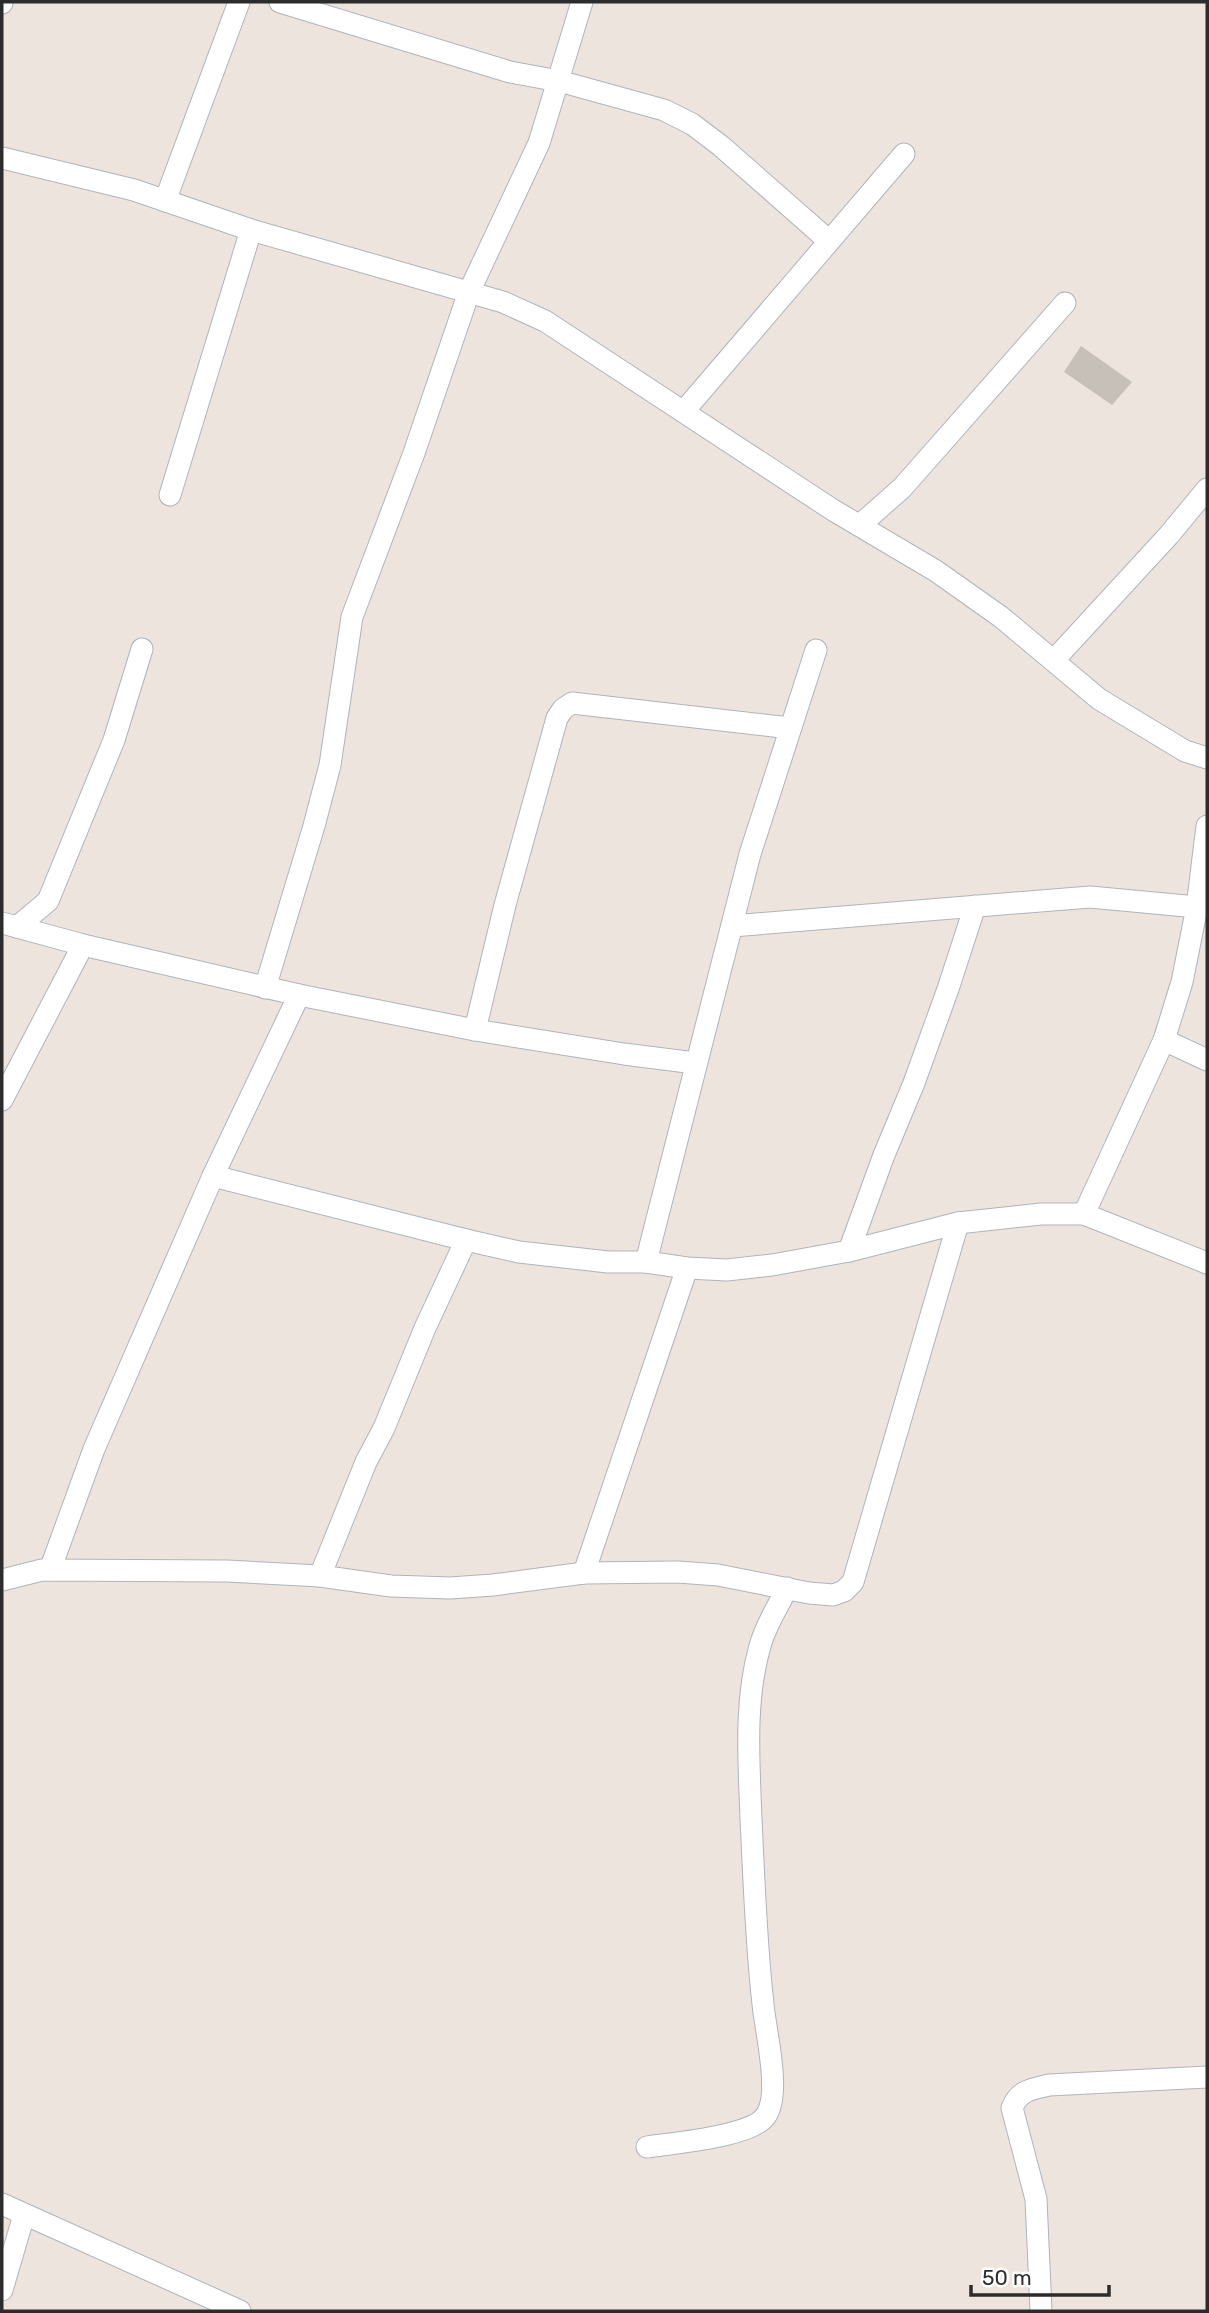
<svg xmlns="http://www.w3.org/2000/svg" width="1209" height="2313" font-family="Rubik,sans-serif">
<rect width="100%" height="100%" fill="#eee4de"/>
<!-- building -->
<polygon fill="#c6c0b9" points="1081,346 1132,382 1112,405 1064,372"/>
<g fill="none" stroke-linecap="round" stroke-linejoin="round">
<defs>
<g id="minor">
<polyline points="280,2 510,72 559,81 664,110 692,124 721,146 829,241"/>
<polyline points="2,3 2,2"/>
<polyline points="2,158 134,190 251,230 503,302 545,321 833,510 936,571 1001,617 1099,699 1185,751 1207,758"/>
<polyline points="165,201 239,2"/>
<polyline points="684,411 904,154"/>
<polyline points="170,495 251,230"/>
<polyline points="860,525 902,488 1065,303"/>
<polyline points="1054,660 1169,535 1207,489"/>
<polyline points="2,923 83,945 299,995 475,1030 624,1054 695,1063"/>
<polyline points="732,926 1090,897 1197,907"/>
<polyline points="17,927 48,901 114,740 142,649"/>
<polyline points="265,988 314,826 330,765 352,617 414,453 469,292 539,143 582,2"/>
<polyline points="475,1030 505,905 557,718 563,709 572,703 790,728"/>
<polyline points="1164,1040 1207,1060"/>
<polyline points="2,1100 83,945"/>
<polyline points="213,1176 299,995"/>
<polyline points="1084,1214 1164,1040 1182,982 1197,907 1207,826"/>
<polyline points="849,1251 884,1155 914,1083 948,989 975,906"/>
<polyline points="646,1262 750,854 816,650"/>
<polyline points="50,1570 94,1449 213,1176 466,1240"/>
<polyline points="584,1573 687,1268"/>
<polyline points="320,1576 366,1462 384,1428 425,1328 466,1240 519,1252 608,1262 646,1262 687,1268 727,1270 772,1265 849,1251 958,1223 1041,1214 1084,1214 1207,1263"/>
<polyline points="2,1580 42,1570 227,1571 320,1576 391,1586 450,1588 493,1585 584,1573 678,1572 718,1575 809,1593 833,1595 844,1591 853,1582 958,1223"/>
<path d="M647,2147C673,2143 747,2137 764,2118C783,2098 765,2030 763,2004C756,1943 754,1881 751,1819C749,1761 744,1702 760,1646C765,1626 778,1607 787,1588"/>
<polyline points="2,2204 240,2311"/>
<polyline points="2,2290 24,2215"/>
<path d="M1041,2311L1036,2199L1012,2108C1019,2090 1032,2089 1049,2085L1207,2077"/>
</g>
</defs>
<!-- minor casing -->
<use href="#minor" stroke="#aeb4bc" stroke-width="23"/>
<!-- minor -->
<use href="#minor" stroke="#fff" stroke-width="21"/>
</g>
<!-- border -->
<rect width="1209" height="2313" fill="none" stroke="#2c2c2c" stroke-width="7"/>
<!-- scale -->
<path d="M971 2285v10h138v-10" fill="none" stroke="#2c2c2c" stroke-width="3.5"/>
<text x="982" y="2285" font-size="21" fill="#2c2c2c" stroke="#ffffff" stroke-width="5" paint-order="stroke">50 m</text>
</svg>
